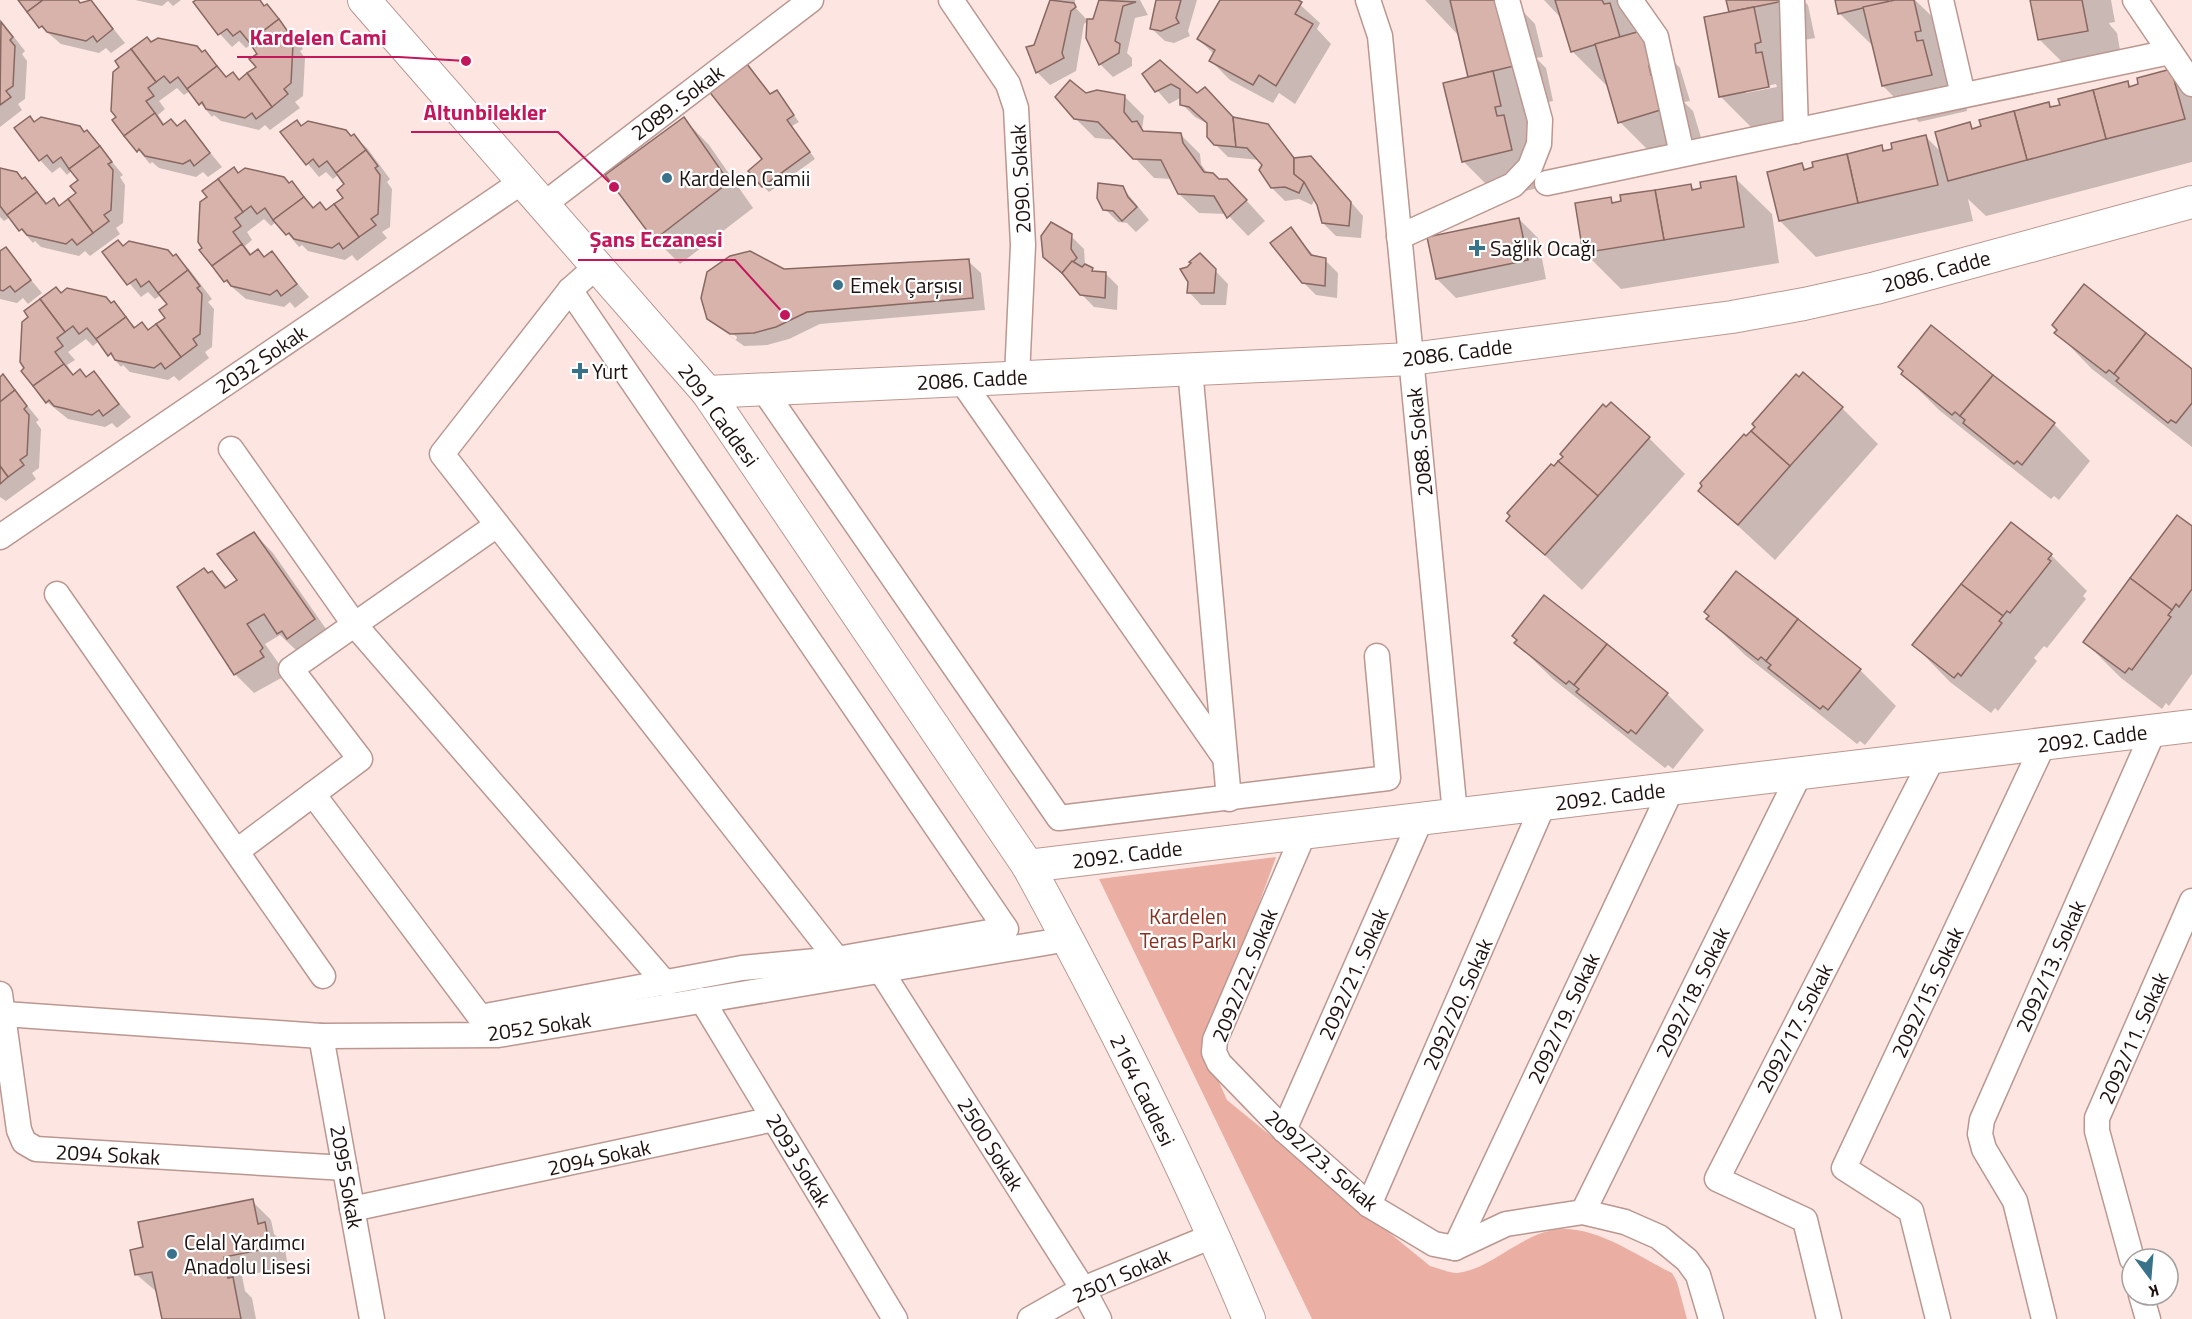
<svg xmlns="http://www.w3.org/2000/svg" width="2192" height="1319" font-family="'Titillium Web',sans-serif">
<rect width="100%" height="100%" fill="#fde6e2"/>
<!-- green -->
<path fill="#ebaea2" d="M1276,857L1205,1051L1227,1100L1430,1266C1438,1268 1449,1273 1457,1273C1493,1269 1522,1231 1562,1229C1600,1228 1639,1257 1672,1273L1677,1282L1687,1319H1312L1099,879Z"/>
<!-- shadow -->
<g fill="#0003" fill-rule="evenodd">
<polygon points="20,0 77,0 81,4 90,0 125,43 111,53 106,48 99,53 61,44 41,27"/>
<polygon points="135,0 181,0 173,6 168,1 162,6"/>
<polygon points="198,0 256,0 265,7 267,6 303,49 300,51 305,58 303,96 295,102 300,108 270,130 265,125 259,130 221,121 214,115 212,117 190,91 184,95 177,88 159,101 165,109 158,115 165,125 178,128 185,122 222,167 208,177 203,172 196,177 159,168 152,162 150,164 114,120 152,44 202,54 205,52 227,78 233,74 240,81 258,68 259,54 252,44 246,48 239,41 232,47 220,34"/>
<polygon points="1051,0 1075,0 1074,6 1088,21 1084,24 1076,71 1050,85 1037,72 1035,46"/>
<polygon points="1100,0 1140,0 1148,15 1135,18 1127,53 1132,58 1132,66 1113,77 1100,64 1087,38"/>
<polygon points="1158,0 1197,0 1188,31 1190,36 1174,43 1165,41 1152,29"/>
<polygon points="1222,0 1295,0 1320,23 1317,29 1331,44 1295,104 1279,93 1273,103 1230,80 1211,61 1214,54 1198,39"/>
<polygon points="1425,0 1512,0 1535,24 1543,57 1536,58 1546,68 1553,101 1528,107 1547,186 1499,197 1463,161 1470,78 1460,37"/>
<polygon points="1544,0 1634,0 1644,31 1680,68 1690,101 1684,102 1693,111 1703,144 1656,158 1620,122 1608,87 1572,51 1560,17"/>
<path d="M1728,0H1803L1808,5L1815,38L1789,43L1805,123L1757,133L1720,96L1731,13ZM1776,84L1777,87L1746,93V90Z"/>
<polygon points="1836,0 1915,0 1949,33 1967,111 1919,122 1883,86 1874,47 1839,13"/>
<polygon points="2032,0 2111,0 2115,22 2109,23 2110,25 2117,33 2123,67 2075,75 2039,39"/>
<polygon points="0,19 25,51 22,54 27,61 25,99 18,104 22,110 0,127"/>
<polygon points="1160,62 1196,95 1234,119 1267,126 1296,159 1324,171 1363,216 1361,238 1336,236 1323,223 1315,198 1312,205 1299,199 1285,201 1272,188 1260,160 1228,157 1215,144 1208,124 1195,117 1182,104 1182,97 1169,104 1144,75"/>
<polygon points="2171,71 2192,92 2192,162 1986,216 1968,199 1973,221 1816,257 1780,221 1802,165 1807,170 1881,147 1887,152 1926,137 1942,153 1969,124 1974,129 2048,103 2053,108 2127,82 2132,87"/>
<polygon points="777,92 799,122 792,126 815,159 769,192 763,186 764,159 770,95"/>
<polygon points="1086,94 1124,96 1144,116 1142,129 1146,133 1180,134 1200,154 1201,164 1208,174 1246,200 1265,221 1248,236 1227,214 1199,213 1179,194 1172,179 1154,178 1118,140 1095,138 1075,118"/>
<polygon points="684,119 709,145 753,208 680,264 655,239"/>
<polygon points="35,123 87,132 123,175 120,177 125,185 123,223 116,228 120,234 90,256 85,251 79,256 41,247 35,241 33,243 10,217 4,221 0,217 0,170 23,180 25,179 48,204 53,200 61,207 78,194 80,180 72,170 67,175 60,167 52,173 40,160"/>
<polygon points="302,127 354,136 367,148 390,179 387,182 392,189 390,227 382,232 387,238 357,261 352,255 345,260 308,251 302,245 299,247 277,221 271,226 264,219 247,232 252,240 245,246 252,255 265,258 272,253 309,297 295,308 290,302 284,307 246,299 225,281 239,174 292,183 314,208 327,211 345,198 347,185 339,174 333,179 326,172 319,177 282,133"/>
<polygon points="1735,178 1772,214 1779,263 1621,289 1584,252 1610,199 1615,204 1690,185 1696,191"/>
<polygon points="1122,187 1149,220 1136,232 1127,223 1118,222 1105,209"/>
<polygon points="1519,219 1538,238 1546,279 1456,298 1437,279"/>
<polygon points="1290,229 1315,257 1325,260 1338,273 1337,298 1316,295 1303,282"/>
<polygon points="1071,236 1084,249 1085,265 1096,273 1106,274 1118,286 1117,310 1094,307 1044,256"/>
<polygon points="123,247 176,256 189,269 212,299 208,302 214,309 212,347 205,352 209,358 179,381 174,376 168,380 130,372 123,365 121,367 99,341 93,346 86,339 68,352 75,360 67,365 74,376 87,378 94,373 131,417 117,428 112,423 105,427 68,419 47,402 61,294 113,303 136,328 149,331 167,318 169,304 161,295 155,299 148,292 141,297 104,253"/>
<polygon points="5,249 42,293 28,304 23,298 17,303 0,299 0,253"/>
<polygon points="1200,255 1228,284 1226,305 1201,305 1189,292 1188,268"/>
<polygon points="968,261 981,273 985,310 820,324 789,339 767,345 744,346 720,329 736,340 737,337 718,324 718,327 709,318 784,271"/>
<polygon points="2056,332 2192,371 2192,447 2092,369"/>
<polygon points="1903,374 2054,424 2090,461 2059,500 2054,496 2051,499 1939,410"/>
<polygon points="3,376 39,420 36,422 41,429 39,468 32,473 36,479 6,501 0,497 0,377"/>
<polygon points="1842,408 1878,444 1775,560 1700,491 1746,438"/>
<polygon points="1649,438 1685,474 1582,590 1508,521"/>
<polygon points="2192,528 2192,674 2169,706 2166,703 2162,709 2121,678 2085,642"/>
<polygon points="254,533 273,553 333,639 298,652 280,635 265,644 282,668 279,670 283,677 254,693 235,674 208,575 212,573 228,588 239,580"/>
<polygon points="2051,555 2087,591 2083,596 2086,599 2047,648 2044,646 2034,658 2037,661 1998,711 1995,708 1991,713 1950,682 1914,645"/>
<polygon points="1545,597 1667,694 1704,730 1673,769 1668,765 1665,768 1553,679 1516,643"/>
<polygon points="1708,619 1860,670 1896,706 1865,745 1860,741 1857,744 1745,655"/>
<polygon points="252,1201 271,1220 274,1234 284,1243 288,1267 242,1276 245,1291 252,1298 256,1319 164,1319 158,1293 137,1275 145,1249"/>
</g>
<!-- building -->
<g fill="#d7b3ac" stroke="#886861" stroke-width="1.5">
<polygon points="18,0 43,0 27,12"/>
<polygon points="43,0 78,0 80,3 91,0 113,29 97,42 93,36 86,41 47,32 42,26 39,28 27,12"/>
<polygon points="196,0 260,0 264,6 267,4 279,19 249,42 240,31 233,36 227,29 218,35 193,2"/>
<polygon points="1050,0 1074,3 1076,7 1071,11 1062,53 1064,58 1036,73 1026,47 1034,45"/>
<polygon points="1099,0 1136,2 1123,6 1115,41 1120,44 1119,53 1099,65 1086,38 1087,19 1093,19"/>
<polygon points="1156,0 1181,0 1176,18 1179,23 1161,31 1150,29"/>
<polygon points="1220,0 1298,0 1302,2 1295,14 1313,24 1276,86 1259,75 1253,85 1209,61 1215,50 1197,39"/>
<polygon points="1450,0 1503,0 1518,65 1468,77"/>
<polygon points="1555,0 1602,0 1604,4 1610,3 1620,37 1571,52"/>
<polygon points="1726,0 1779,0 1779,2 1729,12"/>
<polygon points="1835,0 1888,0 1888,2 1838,14"/>
<polygon points="1895,0 1914,0 1921,31 1915,32 1917,41 1923,40 1932,75 1882,86 1863,7"/>
<polygon points="2030,0 2082,0 2088,31 2038,40"/>
<polygon points="1754,7 1761,42 1755,44 1756,53 1762,52 1769,87 1719,97 1704,17"/>
<polygon points="279,19 291,36 288,38 293,44 291,83 284,89 288,94 272,107 247,73 256,67 249,59 257,54 249,42"/>
<polygon points="1,22 13,37 10,40 15,46 13,86 6,91 11,97 0,105"/>
<polygon points="1644,30 1655,64 1649,66 1651,75 1657,73 1667,108 1618,123 1595,44"/>
<polygon points="147,37 151,42 158,38 197,46 202,52 205,50 217,66 187,89 178,77 170,83 164,76 156,82 131,49"/>
<polygon points="131,49 156,82 148,88 154,96 146,101 155,113 124,136 112,120 116,117 111,111 113,72 119,67 115,61"/>
<polygon points="1160,60 1197,93 1205,87 1233,117 1236,147 1214,145 1207,137 1207,123 1189,107 1180,105 1180,89 1171,84 1155,92 1142,74"/>
<polygon points="747,64 770,94 777,90 794,115 787,120 810,152 762,187 748,171 762,159 708,90"/>
<polygon points="217,66 226,77 233,72 239,80 247,73 272,107 256,119 252,113 245,118 206,109 202,102 199,105 187,89"/>
<polygon points="2171,69 2185,119 2106,139 2093,90 2128,81 2129,87 2138,84 2137,78"/>
<polygon points="1493,71 1501,106 1495,107 1497,116 1504,115 1512,150 1462,162 1443,83"/>
<polygon points="1070,80 1086,93 1097,90 1125,95 1124,112 1132,122 1137,121 1143,131 1181,133 1183,143 1204,172 1213,173 1219,179 1227,179 1247,200 1227,218 1214,196 1178,194 1161,160 1133,159 1098,122 1074,119 1055,97"/>
<polygon points="2093,90 2106,139 2027,160 2014,111 2049,102 2050,107 2060,105 2058,99"/>
<polygon points="2014,111 2027,160 1948,181 1935,132 1970,122 1972,129 1981,126 1979,120"/>
<polygon points="155,113 163,125 171,119 177,126 185,120 210,153 194,166 190,160 183,164 145,156 139,149 137,152 124,136"/>
<polygon points="30,116 34,122 41,117 80,126 84,132 87,130 100,146 69,169 61,157 53,163 47,155 39,161 14,128"/>
<polygon points="684,117 729,182 654,240 605,175"/>
<polygon points="1233,117 1268,124 1294,158 1294,174 1304,182 1299,193 1285,187 1271,188 1259,170 1262,165 1247,148 1236,147"/>
<polygon points="297,120 301,126 308,121 346,130 351,136 354,134 366,150 336,173 327,161 319,167 313,159 306,165 280,132"/>
<polygon points="1926,135 1938,185 1858,203 1847,154 1882,145 1883,151 1892,149 1891,143"/>
<polygon points="100,146 112,162 108,164 113,170 111,210 104,215 109,221 93,233 68,199 76,193 70,186 78,180 69,169"/>
<polygon points="366,150 378,166 375,168 380,175 378,214 371,219 376,225 359,237 334,204 343,198 337,190 344,184 336,173"/>
<polygon points="1847,154 1858,203 1779,221 1767,172 1802,163 1804,170 1813,167 1812,162"/>
<polygon points="1311,156 1351,202 1349,226 1322,223 1317,205 1304,182 1294,174 1294,158"/>
<polygon points="234,167 238,173 245,168 284,177 289,183 292,181 304,197 273,220 265,208 257,214 251,206 243,212 218,179"/>
<polygon points="0,168 17,172 22,179 25,177 37,192 7,215 0,206"/>
<polygon points="1736,176 1744,227 1664,240 1655,190 1691,184 1692,190 1701,188 1700,182"/>
<polygon points="218,179 243,212 235,218 241,226 233,232 242,244 212,266 199,250 202,248 198,242 200,202 207,197 202,191"/>
<polygon points="1098,183 1123,186 1128,197 1137,207 1122,221 1113,211 1103,210 1097,198"/>
<polygon points="1655,190 1664,240 1583,253 1575,203 1611,197 1612,203 1621,201 1620,195"/>
<polygon points="37,192 46,204 54,198 59,206 68,199 93,233 77,245 72,239 66,244 27,235 22,229 19,231 7,215"/>
<polygon points="304,197 313,208 320,202 326,210 334,204 359,237 343,249 339,243 332,248 294,239 289,233 286,235 273,220"/>
<polygon points="1519,218 1528,260 1436,279 1427,237"/>
<polygon points="1051,222 1072,234 1071,249 1077,258 1062,273 1043,257 1041,236"/>
<polygon points="1291,227 1311,255 1326,258 1325,286 1302,283 1270,243"/>
<polygon points="118,240 123,246 129,241 168,250 173,256 176,254 188,270 158,293 149,281 141,287 136,279 127,285 102,252"/>
<polygon points="242,244 250,255 258,249 264,257 272,251 297,284 281,296 277,290 270,295 231,286 227,280 224,282 212,266"/>
<polygon points="6,247 31,280 15,292 10,286 3,291 0,290 0,251"/>
<polygon points="750,251 784,269 969,259 973,298 807,312 776,327 754,333 730,334 707,319 701,298 707,272 730,256"/>
<polygon points="1200,253 1216,269 1214,293 1187,293 1188,282 1180,269 1187,267 1191,263 1189,262"/>
<polygon points="1072,261 1082,267 1085,264 1093,268 1092,271 1106,272 1105,298 1080,295 1062,273"/>
<polygon points="188,270 200,286 197,288 202,294 200,334 193,339 197,345 181,357 156,324 165,318 159,310 167,304 158,293"/>
<polygon points="2084,284 2146,333 2114,374 2109,370 2106,373 2054,333 2057,330 2052,325"/>
<polygon points="56,287 61,293 67,288 106,297 111,303 114,301 126,317 96,339 87,328 79,334 73,326 65,332 40,299"/>
<polygon points="40,299 65,332 57,338 63,346 55,352 64,364 33,386 21,371 24,368 20,362 22,322 28,317 24,311"/>
<polygon points="126,317 134,328 142,322 148,330 156,324 181,357 165,369 161,363 154,368 115,360 111,353 108,356 96,339"/>
<polygon points="1931,325 1993,375 1960,416 1955,412 1952,415 1901,374 1903,371 1898,367"/>
<polygon points="2146,333 2192,369 2192,403 2176,423 2171,420 2168,423 2116,381 2119,378 2114,374"/>
<polygon points="64,364 73,375 80,369 86,377 94,371 119,404 103,416 99,410 92,415 54,406 49,400 46,403 33,386"/>
<polygon points="1803,372 1843,407 1790,466 1751,431 1755,427 1752,424 1796,374 1799,377"/>
<polygon points="3,374 15,390 0,402 0,377"/>
<polygon points="1993,375 2055,423 2022,465 2017,461 2014,464 1963,423 1965,420 1960,416"/>
<polygon points="15,390 27,406 24,409 29,415 27,455 20,460 24,465 8,477 0,466 0,402"/>
<polygon points="1611,402 1650,437 1598,496 1558,461 1563,457 1560,454 1603,404 1606,407"/>
<polygon points="1751,431 1790,466 1738,525 1698,491 1702,486 1700,483 1744,434 1746,436"/>
<polygon points="1558,461 1598,496 1545,555 1506,521 1510,516 1507,513 1551,464 1554,466"/>
<polygon points="0,466 8,477 0,484"/>
<polygon points="2177,515 2192,526 2192,589 2179,607 2176,604 2172,610 2130,578"/>
<polygon points="2011,522 2052,554 2048,559 2051,561 2010,613 2007,611 2003,616 1961,584"/>
<polygon points="254,532 315,619 287,639 282,631 277,634 264,614 247,624 263,648 260,651 264,657 234,675 177,587 204,568 208,573 212,571 225,588 237,580 217,554"/>
<polygon points="1736,571 1798,619 1766,661 1761,657 1758,660 1706,619 1709,616 1704,612"/>
<polygon points="2130,578 2172,610 2168,615 2171,617 2132,670 2129,668 2125,673 2083,642"/>
<polygon points="1961,584 2003,616 1999,621 2002,623 1961,676 1958,673 1954,678 1912,645"/>
<polygon points="1544,595 1607,644 1574,685 1569,681 1566,684 1514,643 1517,640 1512,636"/>
<polygon points="1798,619 1861,669 1828,710 1823,706 1820,709 1768,668 1771,665 1766,661"/>
<polygon points="1607,644 1668,693 1636,734 1631,730 1628,733 1576,692 1579,689 1574,685"/>
<polygon points="253,1199 258,1224 265,1222 270,1248 224,1257 228,1278 233,1277 241,1319 162,1319 152,1272 135,1275 130,1250 143,1247 138,1222"/>
</g>
<g fill="none" stroke-linecap="round" stroke-linejoin="round">
<defs>
<g id="minor">
<polyline points="951,0 1008,84 1016,108 1023,245 1017,377"/>
<polyline points="1368,0 1380,36 1455,814"/>
<polyline points="1630,0 1656,37 1682,154"/>
<polyline points="1792,0 1796,131"/>
<polyline points="1941,0 1963,95"/>
<polyline points="2135,0 2192,84"/>
<polyline points="1547,183 2170,52"/>
<polyline points="543,205 811,0"/>
<polyline points="1399,237 1513,185 1530,167 1539,144 1540,120 1507,0"/>
<polyline points="597,266 570,290 442,454 837,959"/>
<polyline points="1190,369 1229,799"/>
<polyline points="961,380 1225,758"/>
<polyline points="763,389 1059,818 1388,778 1377,656"/>
<polyline points="231,449 354,624 666,984"/>
<polyline points="0,537 523,181"/>
<polyline points="57,594 323,976"/>
<polyline points="313,794 480,1017 742,968 837,959 1006,929 570,290"/>
<polyline points="1304,833 1215,1040 1214,1052 1219,1063 1284,1130 1369,1205 1434,1244 1455,1248 1506,1224 1583,1212 1625,1222 1659,1237 1687,1260 1698,1275 1711,1319"/>
<polyline points="237,851 360,759 291,669 497,525"/>
<polyline points="881,971 1083,1289 1099,1319"/>
<polyline points="0,994 19,1130 24,1142 36,1149 345,1168"/>
<polyline points="702,1000 895,1319"/>
<polyline points="4,1014 321,1036 498,1035 1068,939"/>
<polyline points="321,1036 372,1319"/>
<polyline points="1284,1130 1421,819"/>
<polyline points="1369,1205 1544,803"/>
<polyline points="352,1209 774,1119"/>
<polyline points="1583,1212 1800,773"/>
<polyline points="1455,1248 1672,788"/>
<polyline points="2132,1259 2097,1131 2097,1118 2192,901"/>
<polyline points="2141,1295 2148,1319"/>
<polyline points="1030,1319 1083,1289 1215,1235"/>
<polyline points="1829,1319 1805,1220 1717,1179 1933,757"/>
<polyline points="1938,1319 1911,1211 1844,1168 2044,743"/>
<polyline points="2044,1319 2015,1201 1984,1149 1980,1134 1982,1120 2154,730"/>
</g>
<g id="tertiary">
<path d="M364,0L707,392L1028,866C1108,1012 1185,1165 1249,1319"/>
<polyline points="707,392 1411,359 1732,317 1804,304 1876,288 2192,202"/>
<polyline points="1028,866 2192,726"/>
</g>
</defs>
<!-- minor casing -->
<use href="#minor" stroke="#ba9790" stroke-width="27"/>
<!-- tertiary casing -->
<use href="#tertiary" stroke="#ba9790" stroke-width="34"/>
<!-- minor -->
<use href="#minor" stroke="#fff" stroke-width="24"/>
<!-- tertiary -->
<use href="#tertiary" stroke="#fff" stroke-width="32"/>
</g>
<!-- markers -->
<g fill="#38728b" stroke="#fff" stroke-width="2">
<circle cx="667" cy="178" r="6"/>
<path d="M1474 239h6v6h6v6h-6v6h-6v-6h-6v-6h6z"/>
<circle cx="838" cy="285" r="6"/>
<path d="M577 362h6v6h6v6h-6v6h-6v-6h-6v-6h6z"/>
<circle cx="172" cy="1254" r="6"/>
</g>
<g text-anchor="middle" dominant-baseline="central" stroke-width="4.5" stroke-linejoin="round" paint-order="stroke">
<!-- street labels -->
<g font-size="21" fill="#1e110f" stroke="#fff">
<text transform="translate(677 102) rotate(-37)">2089. Sokak</text>
<text transform="translate(1020 179) rotate(-93)">2090. Sokak</text>
<text transform="translate(1936 271) rotate(-15)">2086. Cadde</text>
<text transform="translate(1457 352) rotate(-7)">2086. Cadde</text>
<text transform="translate(261 359) rotate(-34)">2032 Sokak</text>
<text transform="translate(972 379) rotate(-3)">2086. Cadde</text>
<text transform="translate(719 415) rotate(54)">2091 Caddesi</text>
<text transform="translate(1419 442) rotate(-96)">2088. Sokak</text>
<text transform="translate(2092 738) rotate(-7)">2092. Cadde</text>
<text transform="translate(1610 796) rotate(-7)">2092. Cadde</text>
<text transform="translate(1127 854) rotate(-7)">2092. Cadde</text>
<text transform="translate(2050 966) rotate(-66)">2092/13. Sokak</text>
<text transform="translate(1353 974) rotate(-66)">2092/21. Sokak</text>
<text transform="translate(1244 975) rotate(-68)">2092/22. Sokak</text>
<text transform="translate(1692 992) rotate(-64)">2092/18. Sokak</text>
<text transform="translate(1927 992) rotate(-65)">2092/15. Sokak</text>
<text transform="translate(1457 1004) rotate(-66)">2092/20. Sokak</text>
<text transform="translate(1563 1018) rotate(-65)">2092/19. Sokak</text>
<text transform="translate(539 1026) rotate(-8)">2052 Sokak</text>
<text transform="translate(1794 1028) rotate(-63)">2092/17. Sokak</text>
<text transform="translate(2133 1038) rotate(-66)">2092/11. Sokak</text>
<text transform="translate(1143 1090) rotate(64)">2164 Caddesi</text>
<text transform="translate(991 1144) rotate(58)">2500 Sokak</text>
<text transform="translate(108 1154) rotate(3)">2094 Sokak</text>
<text transform="translate(599 1157) rotate(-12)">2094 Sokak</text>
<text transform="translate(799 1160) rotate(59)">2093 Sokak</text>
<text transform="translate(1322 1160) rotate(41)">2092/23. Sokak</text>
<text transform="translate(347 1177) rotate(80)">2095 Sokak</text>
<text transform="translate(1121 1275) rotate(-24)">2501 Sokak</text>
</g>
<!-- poi labels -->
<g font-size="21" fill="#1e110f" stroke="#fff" text-anchor="start">
<text x="679" y="178">Kardelen Camii</text>
<text x="1490" y="248">Sağlık Ocağı</text>
<text x="850" y="285">Emek Çarşısı</text>
<text x="592" y="371">Yurt</text>
<text x="184" y="1242">Celal Yardımcı<tspan x="184" dy="24">Anadolu Lisesi</tspan></text>
</g>
<!-- park labels -->
<g font-size="21" fill="#883021" stroke="#fff">
<text x="1188" y="916">Kardelen<tspan x="1188" dy="24">Teras Parkı</tspan></text>
</g>
</g>
<!-- callouts -->
<path fill="none" stroke="#c2185b" stroke-width="2" d="M466 61L399 57H237M614 187L558 132H411M785 315L735 260H578"/>
<g fill="#c2185b" stroke="#fff" stroke-width="2">
<circle cx="466" cy="61" r="6"/>
<circle cx="614" cy="187" r="6"/>
<circle cx="785" cy="315" r="6"/>
</g>
<g font-size="22" text-anchor="middle" font-weight="bold" fill="#c2185b" stroke="#fff" stroke-width="4.5" stroke-linejoin="round" paint-order="stroke">
<text x="318" y="45">Kardelen Cami</text>
<text x="485" y="120">Altunbilekler</text>
<text x="656" y="247">Şans Eczanesi</text>
</g>
<!-- north arrow -->
<g transform="translate(2150 1277) rotate(164)"><circle r="28" fill="#ffffff" stroke="#a5a09f" stroke-width="1.5"/>
<path d="M0-4.5L10 22L0 15L-10 22Z" fill="#38728b"/>
<text y="-9" font-size="16" font-weight="bold" text-anchor="middle" fill="#1e110f">K</text>
</g>
</svg>
